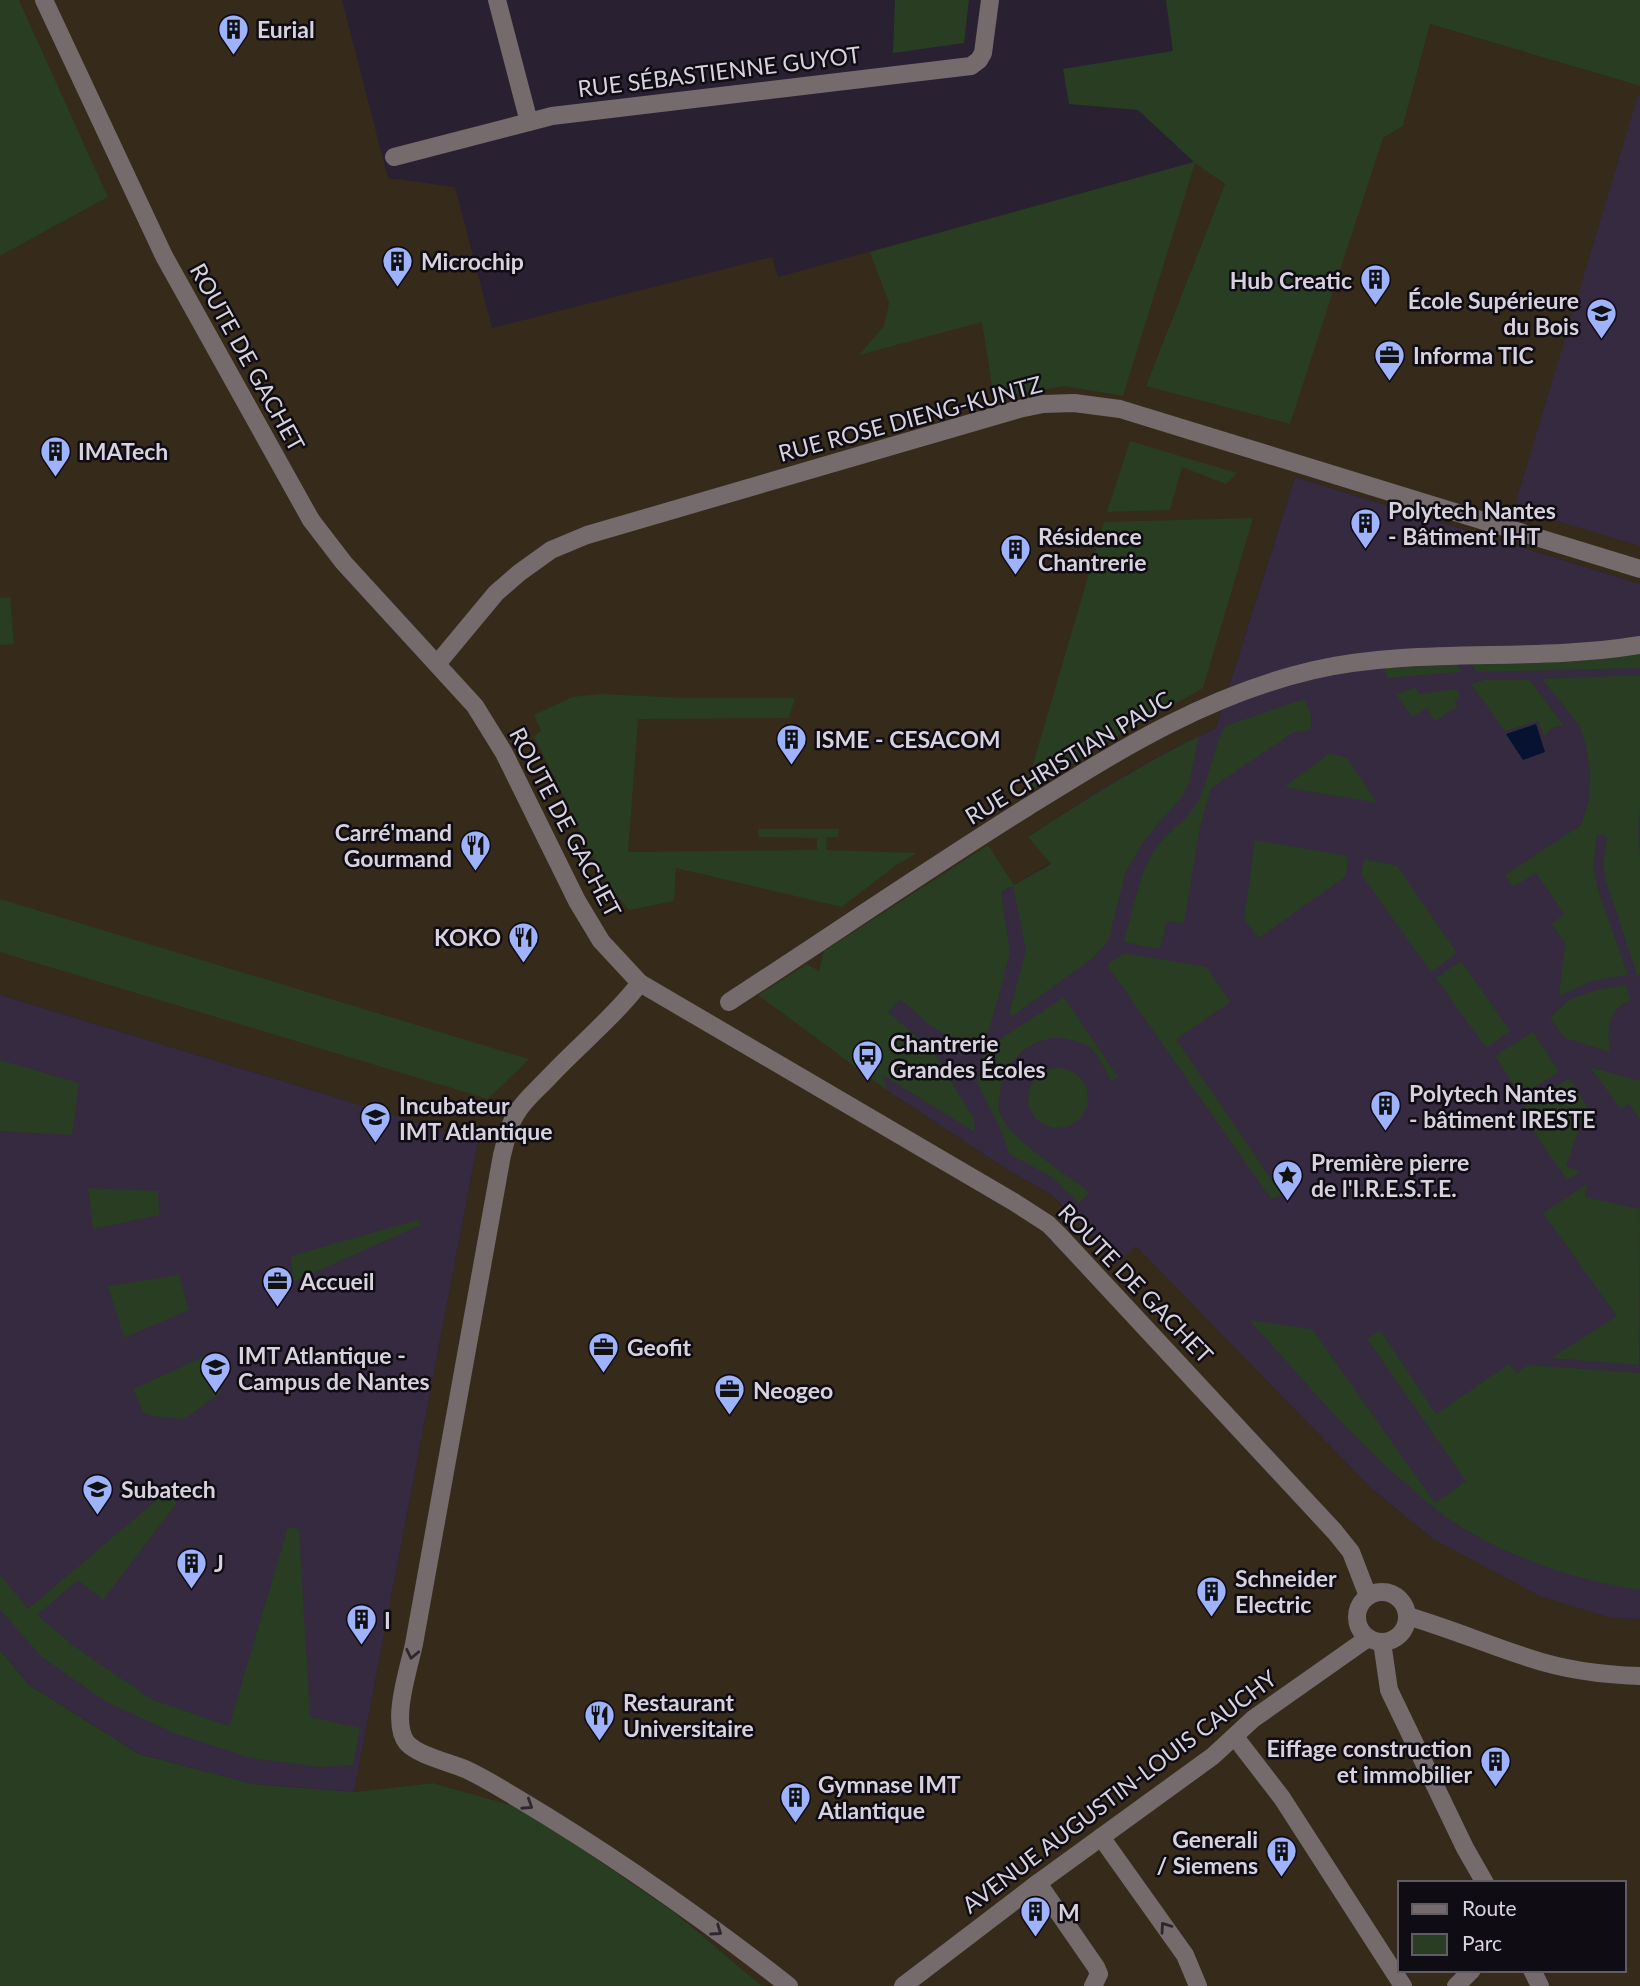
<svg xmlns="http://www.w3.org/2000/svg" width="1640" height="1986" font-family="Lato,sans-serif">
<rect width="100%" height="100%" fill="#292131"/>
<!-- commercial -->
<path fill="#362a1b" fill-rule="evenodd" d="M19,0H342L388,178L455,187L492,328L772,257L778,277L1195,162L1225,184L1146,386L1383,138L1403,126L1430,24L1640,86V584L1295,477L1216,728L1159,756L1102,789L1029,836L1051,863L983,903L877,1067L888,1091L1008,1170L1053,1196L1117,1264L1136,1245L1372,1489L1433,1539L1612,1618L1640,1619V1986H762L674,1912L522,1808L433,1783L354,1792L478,1141L0,995V256L108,197ZM1400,1883H1624V1970H1400Z"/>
<!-- built -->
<g fill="#352a3f">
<polygon points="1638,95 1640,96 1640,546 1514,508"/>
<polygon points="1295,477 1640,584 1640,1619 1612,1618 1540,1596 1433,1539 1372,1489 1136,1246 1117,1264 1053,1196 1008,1170 888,1091 877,1067 888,1012 983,903 1051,864 1028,837 1102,789 1159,756 1216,728"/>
<polygon points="0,995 478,1141 354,1792 254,1784 139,1754 29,1685 0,1650"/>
</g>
<!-- green -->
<g fill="#283d22">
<polygon points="0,0 19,0 108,197 0,256"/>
<polygon points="895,0 969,0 964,43 893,53"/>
<polygon points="1166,0 1640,0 1640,86 1430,24 1403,126 1383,138 1290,424 1146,386 1225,184 1195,163 1123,396 1065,386 994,398 982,322 859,355 884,326 889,303 870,252 1194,162 1138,110 1069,104 1063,69 1173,51"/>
<polygon points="1130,441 1237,473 1226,484 1182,467 1170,510 1107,512"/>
<polygon points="1253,518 1203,688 1087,753 1024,795 1104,522"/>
<polygon points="10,597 14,644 0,645 0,598"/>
<polygon points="1640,652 1640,668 1477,672 1467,659"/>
<polygon points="1453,660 1462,672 1386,678 1385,664"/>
<polygon points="1640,675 1640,809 1638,832 1640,857 1640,975 1637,975 1605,878 1603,864 1607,837 1597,833 1593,868 1599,893 1628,975 1594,980 1559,996 1565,943 1552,924 1564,914 1536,873 1513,887 1505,875 1581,825 1589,800 1590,774 1586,746 1580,726 1542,679"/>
<path d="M1484,680H1530L1564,726C1554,725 1549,729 1544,737L1538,721L1505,731L1471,684Z"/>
<polygon points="1415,687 1419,694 1457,689 1460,698 1454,701 1458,706 1435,721 1427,708 1412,717 1396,694"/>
<polygon points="602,694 687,698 795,698 789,718 638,719 628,852 817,850 817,838 759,837 758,829 839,829 838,837 827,837 826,850 917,853 895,866 842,907 676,868 674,901 629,910 605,882 534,736 541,731 534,715 572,697"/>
<path d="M1304,699C1310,710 1313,717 1310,730L1294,732L1211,788L1200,826L1184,923L1167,921L1160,949L1124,942C1132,914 1140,869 1157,846C1171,829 1191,818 1200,797C1210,774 1213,749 1225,726Z"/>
<path d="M1199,736L1189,782L1181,798L1167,813L1144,841L1126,871L1108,941L1094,957L1011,1017L1009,1014L1026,950L1013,886L1001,892L1010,953L989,1031C985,1034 980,1038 975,1039C946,1046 921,1016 900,999L888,1012L932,1050L974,1119L975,1132L882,1075L888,1091L758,995L807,964L819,971L824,951L988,845L1014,885L1051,864L1028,837C1084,800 1140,766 1199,736Z"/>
<polygon points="1330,753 1347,758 1377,803 1284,787"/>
<polygon points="1255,840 1348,856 1346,876 1259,938 1244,919"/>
<polygon points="1364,859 1397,866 1457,953 1431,972 1361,874"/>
<polygon points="0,899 529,1059 488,1099 0,952"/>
<polygon points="1124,953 1206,967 1231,1002 1176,1039 1282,1195 1271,1199 1107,965"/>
<polygon points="1461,961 1510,1031 1486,1048 1436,978"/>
<path d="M1626,985L1630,1000C1607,1012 1607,1028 1610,1052L1565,1038L1550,1018L1569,1000L1596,990Z"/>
<path d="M1064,997L1118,1077L1111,1081C1105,1070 1098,1053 1087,1045C1083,1043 1076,1042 1072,1040C1037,1030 1002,1060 1000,1094C999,1099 998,1106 999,1110C1006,1139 1067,1173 1090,1193L1079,1203L1050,1176L1009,1154L1001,1130L977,1082L984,1050Z"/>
<polygon points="1533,1032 1559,1072 1521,1096 1495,1056"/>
<polygon points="0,1060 79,1083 72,1135 0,1131"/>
<polygon points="1590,1067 1640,1081 1640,1120 1629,1104 1621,1109"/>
<circle cx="1058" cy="1098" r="30"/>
<polygon points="1570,1078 1597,1123 1583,1118 1566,1166 1581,1172 1567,1180 1519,1110"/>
<polygon points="1587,1184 1585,1197 1640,1209 1639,1365 1551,1358 1617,1316 1543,1213"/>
<polygon points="88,1188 158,1191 159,1215 93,1229"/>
<polygon points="417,1220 421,1225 293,1282 291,1256"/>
<polygon points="179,1275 189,1310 124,1338 108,1286"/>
<path d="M1249,1320L1312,1329L1435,1503L1466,1481L1367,1339L1380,1330L1436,1414L1509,1364L1517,1373L1528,1365L1640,1373V1590C1575,1580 1518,1561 1461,1527C1443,1516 1427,1502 1411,1488C1351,1438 1301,1377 1249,1320Z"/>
<polygon points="210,1354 214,1360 206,1365 222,1392 184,1419 153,1416 143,1412 133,1389"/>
<polygon points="165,1493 177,1503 103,1600 78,1580 37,1615 75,1647 153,1700 229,1726 288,1527 299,1529 310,1717 360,1728 353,1765 321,1767 251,1758 174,1733 106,1702 42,1657 0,1610 0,1575 28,1609"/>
<polygon points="0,1650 29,1685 139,1754 254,1784 354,1792 433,1783 522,1808 674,1912 762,1986 0,1986"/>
</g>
<!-- water -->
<polygon fill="#071230" points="1536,724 1545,752 1523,760 1506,734"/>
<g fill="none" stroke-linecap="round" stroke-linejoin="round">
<!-- minor -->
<g stroke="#756a6c" stroke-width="18">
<polyline points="44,0 164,256 311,520 344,563 475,706 504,753 577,901 601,941 640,983 1014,1202 1048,1224 1058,1234 1335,1532 1351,1552 1368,1596"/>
<polyline points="497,0 529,122 552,116 971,66 979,60 983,53 990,0"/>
<polyline points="394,157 529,122"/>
<polyline points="437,664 496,593 519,573 551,550 587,535 1019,409 1043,404 1074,403 1120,409 1640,569"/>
<path d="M640,983C613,1018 579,1045 549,1077C538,1089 524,1100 516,1114C508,1126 506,1141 502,1155L414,1644C409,1668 390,1723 407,1743C419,1756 449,1762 465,1769C483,1777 500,1788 517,1798C611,1854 702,1918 789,1986"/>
<path d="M729,1002C829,937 928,869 1029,806C1121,749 1207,695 1314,670C1421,646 1533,663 1640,645"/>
<circle cx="1382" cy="1617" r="25"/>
<path d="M1407,1616C1449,1628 1488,1645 1529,1658C1565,1670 1603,1675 1640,1676"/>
<polyline points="1382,1642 1389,1690 1465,1848 1485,1883"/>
<polyline points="1235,1737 1282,1798 1403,1986"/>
<polyline points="1101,1837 1185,1955 1198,1986"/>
<polyline points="1038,1883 1096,1967 1099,1974 1093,1986"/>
<polyline points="1532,1970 1540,1986"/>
<polyline points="903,1986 1038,1883 1213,1756 1253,1719 1368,1638"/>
<polyline points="1456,1986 1472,1970"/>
</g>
</g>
<!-- one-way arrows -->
<defs><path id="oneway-chevron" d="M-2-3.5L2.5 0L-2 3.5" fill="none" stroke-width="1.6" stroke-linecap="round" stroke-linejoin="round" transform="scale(1.75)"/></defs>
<g stroke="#2e282e">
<use href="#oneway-chevron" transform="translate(412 1654) rotate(102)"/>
<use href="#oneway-chevron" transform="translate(528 1805) rotate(33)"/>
<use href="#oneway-chevron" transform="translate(1165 1927) rotate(-125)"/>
<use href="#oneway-chevron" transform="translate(717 1931) rotate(35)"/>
</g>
<!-- icons -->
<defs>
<symbol id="building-pin" viewBox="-11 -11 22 30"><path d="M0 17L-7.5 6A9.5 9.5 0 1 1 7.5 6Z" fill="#9fb3fd" stroke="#100c14"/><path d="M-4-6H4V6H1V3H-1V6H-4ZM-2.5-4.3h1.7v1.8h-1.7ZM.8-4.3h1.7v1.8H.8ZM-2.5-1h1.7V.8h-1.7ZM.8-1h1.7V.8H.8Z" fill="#111"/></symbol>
<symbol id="university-pin" viewBox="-11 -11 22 30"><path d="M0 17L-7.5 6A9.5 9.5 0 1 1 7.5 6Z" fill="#9fb3fd" stroke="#100c14"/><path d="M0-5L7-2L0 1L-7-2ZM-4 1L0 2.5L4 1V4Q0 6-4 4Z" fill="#111"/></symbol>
<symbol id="office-pin" viewBox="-11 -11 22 30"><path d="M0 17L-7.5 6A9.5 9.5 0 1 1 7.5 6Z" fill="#9fb3fd" stroke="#100c14"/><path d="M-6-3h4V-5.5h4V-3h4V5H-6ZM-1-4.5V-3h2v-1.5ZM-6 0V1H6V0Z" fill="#111"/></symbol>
<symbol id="restaurant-pin" viewBox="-11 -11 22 30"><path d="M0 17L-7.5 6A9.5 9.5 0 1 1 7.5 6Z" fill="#9fb3fd" stroke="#100c14"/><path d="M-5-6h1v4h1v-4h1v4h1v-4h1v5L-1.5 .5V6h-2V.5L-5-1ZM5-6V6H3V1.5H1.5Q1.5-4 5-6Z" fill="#111"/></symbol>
<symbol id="bus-pin" viewBox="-11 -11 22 30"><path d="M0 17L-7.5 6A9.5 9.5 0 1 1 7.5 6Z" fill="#9fb3fd" stroke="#100c14"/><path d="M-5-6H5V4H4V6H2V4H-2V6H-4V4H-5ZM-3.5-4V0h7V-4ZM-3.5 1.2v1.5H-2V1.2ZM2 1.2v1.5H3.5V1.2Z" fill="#111"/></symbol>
<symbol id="sight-pin" viewBox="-11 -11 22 30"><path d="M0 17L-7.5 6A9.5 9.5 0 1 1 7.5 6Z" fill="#9fb3fd" stroke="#100c14"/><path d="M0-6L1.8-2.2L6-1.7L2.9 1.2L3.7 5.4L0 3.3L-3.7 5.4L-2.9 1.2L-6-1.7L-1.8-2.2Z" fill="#111"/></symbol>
</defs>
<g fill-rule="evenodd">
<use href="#building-pin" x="216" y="12" width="35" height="47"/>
<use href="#building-pin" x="380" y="244" width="35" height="47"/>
<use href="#building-pin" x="1358" y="262" width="35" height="47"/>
<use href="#university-pin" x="1584" y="296" width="35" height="47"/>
<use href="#office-pin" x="1372" y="338" width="35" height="47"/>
<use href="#building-pin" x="38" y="434" width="35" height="47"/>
<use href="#building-pin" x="1348" y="506" width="35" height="47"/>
<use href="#building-pin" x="998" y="532" width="35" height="47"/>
<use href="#building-pin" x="774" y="722" width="35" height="47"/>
<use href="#restaurant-pin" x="458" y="828" width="35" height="47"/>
<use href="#restaurant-pin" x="506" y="920" width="35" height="47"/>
<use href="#bus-pin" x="850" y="1038" width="35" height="47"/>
<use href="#building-pin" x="1368" y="1088" width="35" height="47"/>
<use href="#university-pin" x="358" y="1100" width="35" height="47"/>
<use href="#sight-pin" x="1270" y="1158" width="35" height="47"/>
<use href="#office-pin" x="260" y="1264" width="35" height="47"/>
<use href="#office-pin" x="586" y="1330" width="35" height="47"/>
<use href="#university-pin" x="198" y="1350" width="35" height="47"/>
<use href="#office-pin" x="712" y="1372" width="35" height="47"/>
<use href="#university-pin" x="80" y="1472" width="35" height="47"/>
<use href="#building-pin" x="174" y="1546" width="35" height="47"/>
<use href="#building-pin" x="1194" y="1574" width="35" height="47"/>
<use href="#building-pin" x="344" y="1602" width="35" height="47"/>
<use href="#restaurant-pin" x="582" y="1698" width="35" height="47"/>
<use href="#building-pin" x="1478" y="1744" width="35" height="47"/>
<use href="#building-pin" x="778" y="1780" width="35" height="47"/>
<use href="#building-pin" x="1264" y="1834" width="35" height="47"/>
<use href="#building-pin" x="1018" y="1894" width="35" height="47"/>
</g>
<g text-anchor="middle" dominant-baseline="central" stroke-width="5" stroke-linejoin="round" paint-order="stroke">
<!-- poi labels -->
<g font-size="23" font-weight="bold" fill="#d7d2dd" stroke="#100c14" text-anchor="start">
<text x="257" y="29">Eurial</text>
<text x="421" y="261">Microchip</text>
<text x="1352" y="280" text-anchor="end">Hub Creatic</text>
<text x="1579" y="300" text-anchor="end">École Supérieure<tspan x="1579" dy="26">du Bois</tspan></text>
<text x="1413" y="355">Informa TIC</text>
<text x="78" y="451">IMATech</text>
<text x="1388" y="510">Polytech Nantes<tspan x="1388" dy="26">- Bâtiment IHT</tspan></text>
<text x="1038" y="536">Résidence<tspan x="1038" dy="26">Chantrerie</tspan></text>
<text x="815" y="739">ISME - CESACOM</text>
<text x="452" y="832" text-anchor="end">Carré'mand<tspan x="452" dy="26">Gourmand</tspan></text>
<text x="501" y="937" text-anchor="end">KOKO</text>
<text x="890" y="1043">Chantrerie<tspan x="890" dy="26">Grandes Écoles</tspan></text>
<text x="1409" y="1093">Polytech Nantes<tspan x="1409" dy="26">- bâtiment IRESTE</tspan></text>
<text x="399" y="1105">Incubateur<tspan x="399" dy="26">IMT Atlantique</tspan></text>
<text x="1311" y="1162">Première pierre<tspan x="1311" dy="26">de l'I.R.E.S.T.E.</tspan></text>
<text x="300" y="1281">Accueil</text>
<text x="627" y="1347">Geofit</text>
<text x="238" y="1355">IMT Atlantique -<tspan x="238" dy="26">Campus de Nantes</tspan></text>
<text x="753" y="1390">Neogeo</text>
<text x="121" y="1489">Subatech</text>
<text x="214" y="1563">J</text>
<text x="1235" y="1578">Schneider<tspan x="1235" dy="26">Electric</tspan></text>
<text x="384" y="1620">I</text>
<text x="623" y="1702">Restaurant<tspan x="623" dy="26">Universitaire</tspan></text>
<text x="1472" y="1748" text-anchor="end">Eiffage construction<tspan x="1472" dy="26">et immobilier</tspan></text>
<text x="818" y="1784">Gymnase IMT<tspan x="818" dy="26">Atlantique</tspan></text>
<text x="1258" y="1839" text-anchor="end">Generali<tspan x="1258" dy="26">/ Siemens</tspan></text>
<text x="1058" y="1912">M</text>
</g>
<!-- street labels -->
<g font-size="23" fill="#d7d2dd" stroke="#100c14">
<text transform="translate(719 71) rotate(-7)">RUE SÉBASTIENNE GUYOT</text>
<text transform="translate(248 357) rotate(61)">ROUTE DE GACHET</text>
<text transform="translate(910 418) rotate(-15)">RUE ROSE DIENG-KUNTZ</text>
<text transform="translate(1068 757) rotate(-31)">RUE CHRISTIAN PAUC</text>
<text transform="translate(566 822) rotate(62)">ROUTE DE GACHET</text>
<text transform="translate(1136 1283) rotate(46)">ROUTE DE GACHET</text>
<text transform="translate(1119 1791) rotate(-37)">AVENUE AUGUSTIN-LOUIS CAUCHY</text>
</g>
</g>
<!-- legend -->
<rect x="1398" y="1881" width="228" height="91" fill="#100c14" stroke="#605b64" stroke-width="2"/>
<rect x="1412" y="1904" width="35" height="10" fill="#756a6c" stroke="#605b64" stroke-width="2"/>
<text x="1462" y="1916" font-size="21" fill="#d7d2dd">Route</text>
<rect x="1412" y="1934" width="35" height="21" fill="#283d22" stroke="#605b64" stroke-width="2"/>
<text x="1462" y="1951" font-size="21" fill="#d7d2dd">Parc</text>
</svg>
